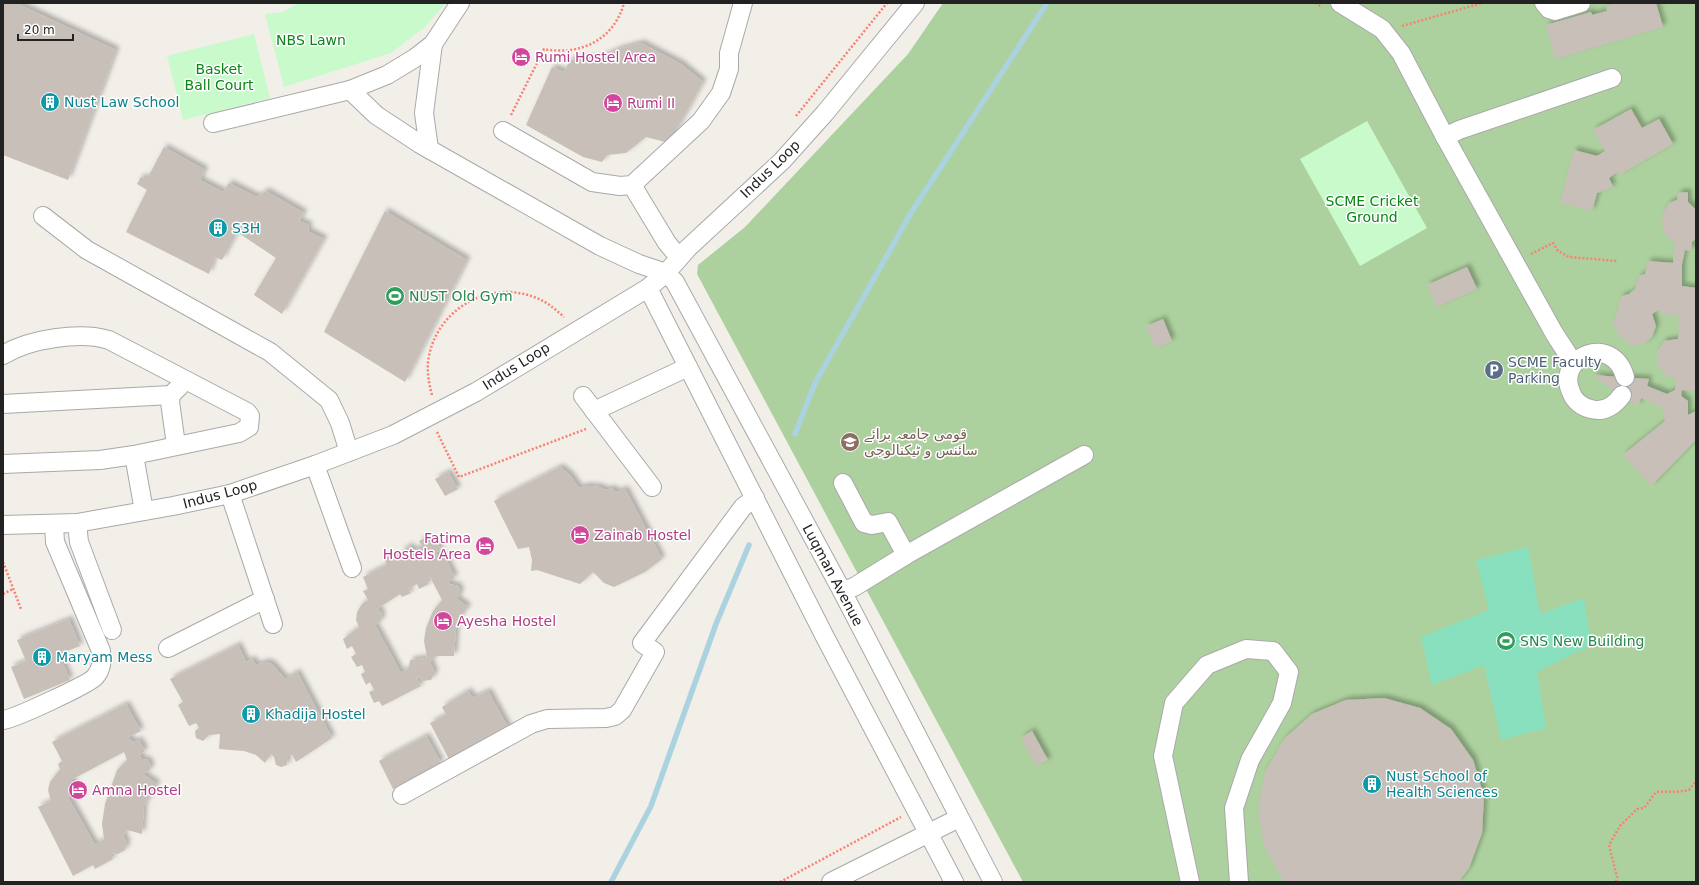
<svg xmlns="http://www.w3.org/2000/svg" width="1699" height="885" font-family="'DejaVu Sans','Noto Naskh Arabic',sans-serif">
<defs>
<filter id="shadow"><feDropShadow dx="3.5" dy="-3.5" stdDeviation="2" flood-color="#0004"/></filter>
</defs>
<rect width="100%" height="100%" fill="#f2efe9"/>
<!-- forest -->
<polygon fill="#add19e" points="943,3 1696,3 1696,882 1023,882 697,274 698,265 745,227 908,54"/>
<!-- park -->
<g fill="#c8facc">
<polygon points="298,3 446,3 425,27 391,53 284,87 265,14 283,12"/>
<polygon points="254,34 270,98 183,120 167,56"/>
<polygon points="1367,121 1427,228 1360,266 1300,159"/>
</g>
<!-- pitch -->
<polygon fill="#88e0be" points="1528,547 1540,614 1584,598 1591,645 1537,672 1546,728 1501,740 1484,665 1432,685 1421,637 1489,610 1476,560"/>
<g fill="none" stroke-linecap="round" stroke-linejoin="round">
<!-- stream -->
<g stroke="#aad3df" stroke-width="5.5">
<polyline points="795,434 815,383 911,213 1047,3"/>
<polyline points="611,882 651,806 716,624 749,545"/>
</g>
</g>
<!-- building -->
<g fill="#c7bfb8" fill-rule="evenodd" filter="url(#shadow)">
<polygon points="3,3 16,3 116,50 68,180 3,155"/>
<polygon points="1615,3 1656,3 1663,27 1555,59 1546,25 1591,12 1592,15 1607,11 1606,6"/>
<polygon points="641,43 681,64 703,82 669,143 646,137 626,153 607,155 602,162 583,157 526,125 552,67 564,72 570,60 599,58 619,49"/>
<polygon points="1631,109 1642,128 1659,119 1673,144 1619,175 1617,172 1609,178 1613,187 1597,193 1592,211 1560,203 1574,150 1597,156 1605,151 1593,130"/>
<polygon points="164,147 205,170 200,180 223,192 229,183 257,197 266,191 304,213 299,221 309,225 308,231 324,239 282,314 254,295 276,258 237,232 222,260 215,257 209,274 126,232 147,190 137,184 141,177 147,179"/>
<polygon points="1688,192 1688,202 1696,210 1696,238 1692,242 1691,251 1685,250 1682,264 1682,286 1696,288 1696,391 1682,390 1681,396 1688,401 1688,415 1696,411 1696,440 1651,486 1623,455 1665,421 1662,407 1641,398 1638,406 1591,375 1649,379 1647,386 1667,394 1675,390 1676,378 1667,377 1657,365 1657,353 1664,341 1678,339 1679,324 1677,314 1669,316 1662,314 1658,310 1652,314 1656,326 1652,337 1644,344 1631,345 1619,336 1613,323 1619,306 1619,300 1622,296 1629,294 1635,289 1639,276 1645,274 1648,261 1673,263 1675,244 1665,235 1662,225 1663,213 1669,203 1677,200 1678,193"/>
<polygon points="385,211 467,260 405,382 324,332"/>
<polygon points="1467,267 1477,289 1437,307 1427,285"/>
<polygon points="1163,319 1172,341 1155,348 1146,326"/>
<polygon points="560,467 570,475 579,488 586,486 599,487 606,490 612,488 616,492 625,489 662,559 645,572 614,587 604,583 593,572 580,584 537,570 531,571 532,560 529,547 518,549 494,501"/>
<polygon points="448,472 458,489 445,496 435,479"/>
<path d="M426,537L429,543L436,540L441,550L436,552L439,558L444,555L455,578L448,581L450,584L458,586L460,590V595L456,598L468,607L461,616L456,628L454,656H436L430,662L435,673L431,680L423,681L419,677L417,679L421,686L382,706L379,701L374,703L369,692L374,690L370,682L366,685L361,674L365,672L362,665L357,667L351,657L356,654L352,646L347,649L343,639L359,627L356,620L357,612L362,604L368,600L363,591L368,589L363,577L387,565L384,559L390,555L394,561L404,556L401,551L410,546L413,551L422,546L419,541ZM430,577L442,600L433,611L426,628L424,641L427,658L410,660L409,668L401,673L375,625L380,622L382,617L381,612L377,609L400,594L402,597L411,593L408,589L417,584L419,589L429,584L426,579Z"/>
<polygon points="69,619 80,646 59,654 70,680 24,699 11,667 26,661 17,640"/>
<polygon points="238,645 246,662 252,659 256,665 266,662 272,664 285,679 297,672 332,738 296,762 292,755 288,756 287,765 281,767 276,765 274,757 271,754 265,763 256,755 244,751 219,749 220,734 209,735 203,741 196,738 195,731 199,728 196,723 189,726 178,705 183,702 170,679"/>
<polygon points="468,691 473,698 488,691 509,729 450,761 430,723 446,715 442,707"/>
<polygon points="1384,698 1420,708 1451,729 1473,760 1484,796 1482,833 1469,868 1458,882 1284,882 1264,846 1258,809 1265,772 1284,739 1312,714 1346,700"/>
<path d="M126,704L141,731L128,737L133,742L139,740L145,751L139,755L142,759L148,760L151,766L149,771L143,774L157,784L144,806L142,834L127,830L123,836L127,843L125,850L118,854L111,853L113,859L95,869L93,865L73,876L38,807L51,801L48,790L50,782L60,769L58,764L62,761L52,742ZM124,752L127,760L117,770L105,804L102,824L104,839L95,845L68,797L78,790L71,780Z"/>
<polygon points="1032,731 1048,760 1036,766 1021,738"/>
<polygon points="426,736 441,763 393,789 379,761"/>
</g>
<g fill="none" stroke-linecap="round" stroke-linejoin="round">
<defs>
<g id="minor">
<polyline points="1340,3 1382,29 1401,53 1445,137 1554,333 1574,364"/>
<polyline points="1544,3 1549,9 1555,11 1581,3"/>
<polyline points="350,90 376,115 420,144 600,246 639,264 666,273 675,282 842,591 993,882"/>
<polyline points="213,123 350,90 387,75 415,58 433,44 460,3"/>
<polyline points="503,131 592,182 620,186 632,185 701,121 721,93 729,69 729,53 743,3"/>
<polyline points="1445,137 1459,130 1612,78"/>
<polyline points="429,149 424,113 433,44"/>
<polyline points="632,185 667,243 679,257"/>
<polyline points="43,216 87,250 270,352 329,400 340,423 349,452"/>
<polyline points="648,288 825,637 954,882"/>
<path d="M3,355C29,339 80,331 109,340L247,412L250,416L249,427L239,433L134,455L100,460L3,464"/>
<path d="M1622,395C1615,405 1604,413 1591,409C1582,407 1574,401 1571,392C1555,356 1613,333 1625,377"/>
<polyline points="583,396 652,487"/>
<polyline points="3,404 171,395"/>
<polyline points="594,411 688,367"/>
<polyline points="176,445 170,402 171,395 180,386"/>
<polyline points="134,455 144,511"/>
<polyline points="315,465 352,568"/>
<polyline points="843,483 864,523 872,525 888,522 906,555"/>
<polyline points="230,494 273,624"/>
<polyline points="77,523 79,542 112,630"/>
<polyline points="3,525 77,523 173,506 230,494 315,465 393,435 476,392 648,288 666,273 688,248 782,161 825,113 915,3"/>
<polyline points="842,591 854,587 906,555 1084,455"/>
<polyline points="168,648 265,599"/>
<path d="M3,720C14,719 89,684 95,677C102,669 102,661 101,651L55,542L54,525"/>
<polyline points="402,795 531,724 547,719 606,718 615,716 622,710 655,652 642,643 743,507 755,498"/>
<polyline points="831,882 959,818"/>
<polyline points="1190,882 1163,756 1174,703 1207,665 1246,649 1273,651 1289,672 1282,703 1250,760 1234,808 1239,882"/>
</g>
</defs>
<!-- minor casing -->
<use href="#minor" stroke="#a9a9a9" stroke-width="20"/>
<!-- path -->
<g stroke="#fa8072" stroke-width="2.5" stroke-dasharray="2 2" stroke-linecap="butt">
<polyline points="1315,3 1322,7"/>
<polyline points="1402,26 1482,3"/>
<path d="M511,115L544,49C580,56 614,40 624,3"/>
<polyline points="796,116 887,3"/>
<polyline points="1531,254 1553,243 1558,251 1569,257 1617,261"/>
<path d="M432,395C429,384 427,373 428,362C434,312 486,279 534,297C546,301 555,309 564,317"/>
<polyline points="437,432 459,477 586,429"/>
<polyline points="3,562 21,609"/>
<polyline points="3,594 13,589"/>
<polyline points="780,882 901,817"/>
<path d="M1616,882L1617,877L1609,845L1620,826L1637,809L1644,808L1656,792C1668,791 1675,793 1689,790L1696,781"/>
</g>
<!-- minor -->
<use href="#minor" stroke="#fff" stroke-width="18"/>
</g>
<!-- icons -->
<defs>
<symbol id="hotel-disc" viewBox="-11 -11 22 22"><circle r="9.5" fill="#d1479c" stroke="#fff"/><path d="M-6-4.5h1.5V1H6V5H4.5V3h-9V5H-6ZM-4 0a1.8 1.8 0 1 1 3.6 0ZM.5 0V-2.5h3Q6-2.5 6 0Z" fill="#fff"/></symbol>
<symbol id="building-disc" viewBox="-11 -11 22 22"><circle r="9.5" fill="#0f9aa8" stroke="#fff"/><path d="M-4-6H4V6H1V3H-1V6H-4ZM-2.5-4.3h1.7v1.8h-1.7ZM.8-4.3h1.7v1.8H.8ZM-2.5-1h1.7V.8h-1.7ZM.8-1h1.7V.8H.8Z" fill="#fff"/></symbol>
<symbol id="stadium-disc" viewBox="-11 -11 22 22"><circle r="9.5" fill="#2e9e5b" stroke="#fff"/><path d="M0-5a6.5 5 0 1 0 0 10a6.5 5 0 1 0 0-10ZM-3.5-1.8h7v3.6h-7Z" fill="#fff"/></symbol>
<symbol id="parking-disc" viewBox="-11 -11 22 22"><circle r="9.5" fill="#5c6f8a" stroke="#fff"/><path d="M-3.5-5.5H1a3.5 3.5 0 0 1 0 7H-1V5.5H-3.5ZM-1-3.4V-.6H.8a1.4 1.4 0 0 0 0-2.8Z" fill="#fff"/></symbol>
<symbol id="university-disc" viewBox="-11 -11 22 22"><circle r="9.5" fill="#8d6e63" stroke="#fff"/><path d="M0-5L7-2L0 1L-7-2ZM-4 1L0 2.5L4 1V4Q0 6-4 4Z" fill="#fff"/></symbol>
</defs>
<g fill-rule="evenodd">
<use href="#hotel-disc" x="510" y="46" width="22" height="22"/>
<use href="#building-disc" x="39" y="91" width="22" height="22"/>
<use href="#hotel-disc" x="602" y="92" width="22" height="22"/>
<use href="#building-disc" x="207" y="217" width="22" height="22"/>
<use href="#stadium-disc" x="384" y="285" width="22" height="22"/>
<use href="#parking-disc" x="1483" y="359" width="22" height="22"/>
<use href="#university-disc" x="839" y="431" width="22" height="22"/>
<use href="#hotel-disc" x="569" y="524" width="22" height="22"/>
<use href="#hotel-disc" x="474" y="535" width="22" height="22"/>
<use href="#hotel-disc" x="432" y="610" width="22" height="22"/>
<use href="#stadium-disc" x="1495" y="630" width="22" height="22"/>
<use href="#building-disc" x="31" y="646" width="22" height="22"/>
<use href="#building-disc" x="240" y="703" width="22" height="22"/>
<use href="#building-disc" x="1361" y="773" width="22" height="22"/>
<use href="#hotel-disc" x="67" y="779" width="22" height="22"/>
</g>
<g text-anchor="middle" dominant-baseline="central" stroke-width="3" stroke-linejoin="round" paint-order="stroke">
<!-- park labels -->
<g font-size="14" fill="#0c8416" stroke="#fff">
<text x="311" y="40">NBS Lawn</text>
<text x="219" y="69">Basket<tspan x="219" dy="16">Ball Court</tspan></text>
<text x="1372" y="201">SCME Cricket<tspan x="1372" dy="16">Ground</tspan></text>
</g>
<!-- hotel labels -->
<g font-size="14" fill="#b23c85" stroke="#fff" text-anchor="start">
<text x="535" y="57">Rumi Hostel Area</text>
<text x="627" y="103">Rumi II</text>
<text x="594" y="535">Zainab Hostel</text>
<text x="471" y="538" text-anchor="end">Fatima<tspan x="471" dy="16">Hostels Area</tspan></text>
<text x="457" y="621">Ayesha Hostel</text>
<text x="92" y="790">Amna Hostel</text>
</g>
<!-- culture labels -->
<g font-size="14" fill="#0d838f" stroke="#fff" text-anchor="start">
<text x="64" y="102">Nust Law School</text>
<text x="232" y="228">S3H</text>
<text x="56" y="657">Maryam Mess</text>
<text x="265" y="714">Khadija Hostel</text>
<text x="1386" y="776">Nust School of<tspan x="1386" dy="16">Health Sciences</tspan></text>
</g>
<!-- street labels -->
<g font-size="14" fill="#222" stroke="#fff">
<text transform="translate(770 169) rotate(-44)">Indus Loop</text>
<text transform="translate(516 366) rotate(-32)">Indus Loop</text>
<text transform="translate(220 494) rotate(-15)">Indus Loop</text>
<text transform="translate(833 575) rotate(62)">Luqman Avenue</text>
</g>
<!-- leisure labels -->
<g font-size="14" fill="#27864d" stroke="#fff" text-anchor="start">
<text x="409" y="296">NUST Old Gym</text>
<text x="1520" y="641">SNS New Building</text>
</g>
<!-- service labels -->
<g font-size="14" fill="#4e5e75" stroke="#fff" text-anchor="start">
<text x="1508" y="362">SCME Faculty<tspan x="1508" dy="16">Parking</tspan></text>
</g>
<!-- education labels -->
<g font-size="14" fill="#785e54" stroke="#fff" text-anchor="start">
<text x="864" y="434">قومی جامعہ برائے<tspan x="864" dy="16">سائنس و ٹیکنالوجی</tspan></text>
</g>
</g>
<!-- border -->
<rect width="1699" height="885" fill="none" stroke="#222222" stroke-width="8"/>
<!-- scale -->
<path d="M18 34v6h55v-6" fill="none" stroke="#222222" stroke-width="2"/>
<text x="24" y="34" font-size="12" fill="#222222" stroke="#ffffff" stroke-width="3" paint-order="stroke">20 m</text>
</svg>
